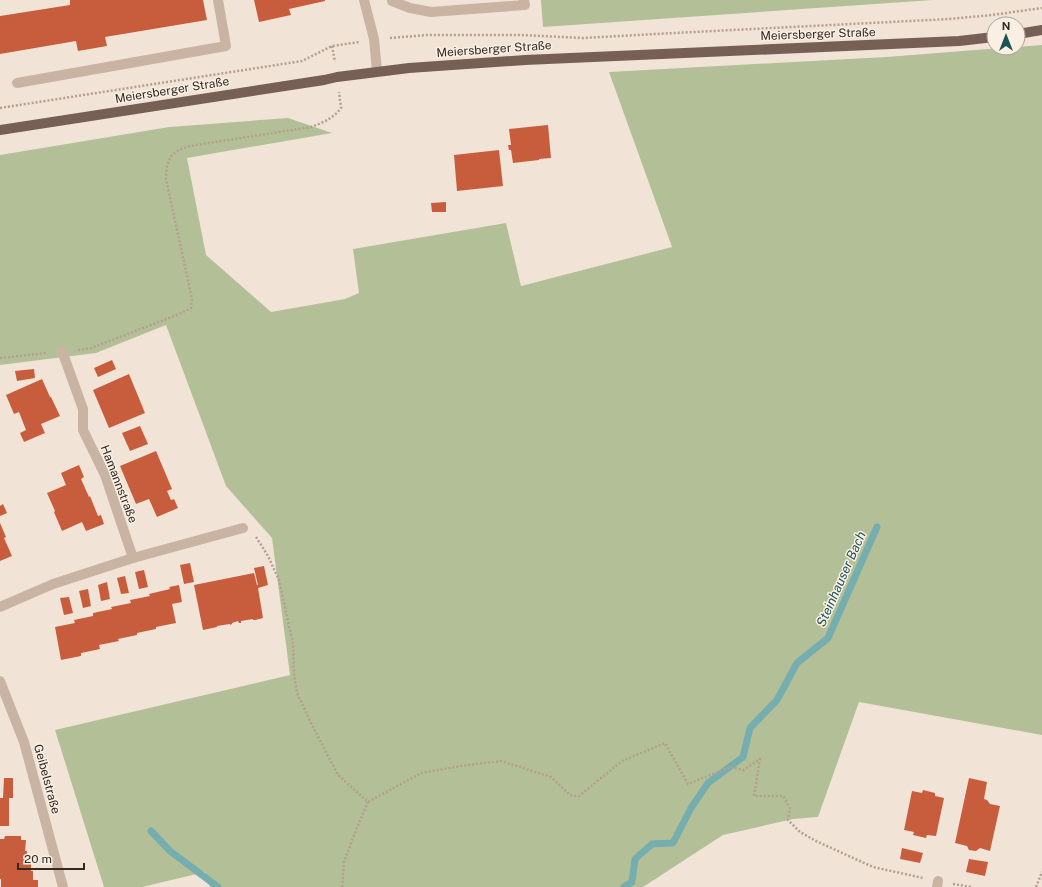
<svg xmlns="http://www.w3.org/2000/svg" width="1042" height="887" font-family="'Public Sans',sans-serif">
<rect width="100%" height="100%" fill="#f1e4d7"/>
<!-- green -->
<g fill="#b3c097">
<polygon points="541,0 933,0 543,27"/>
<polygon points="1042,45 1042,735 859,702 818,817 793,819 723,835 643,887 210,887 205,872 142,887 104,887 55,730 290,675 272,538 226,486 166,325 96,353 0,365 0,155 169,127 288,118 332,133 187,158 206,255 271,312 345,299 359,293 353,249 506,223 521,286 672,247 609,72 886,57 1001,48 1018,48 1018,47"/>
</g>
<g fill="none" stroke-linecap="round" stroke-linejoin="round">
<!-- stream -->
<g stroke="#76adae" stroke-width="7">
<polyline points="151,831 170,851 218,887"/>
<polyline points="624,887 632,882 635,859 652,844 673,843 691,808 708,783 743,757 750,728 777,700 797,663 828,638 877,527"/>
</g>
</g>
<!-- building -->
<g fill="#c85d3e">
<polygon points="70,0 203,0 207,20 105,37 107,46 78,51 76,41 0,54 0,16 70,5"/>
<polygon points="254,0 325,0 325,1 289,9 291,15 259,22"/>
<polygon points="548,125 551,158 539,159 539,160 513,163 511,150 509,150 508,145 511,145 509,129"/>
<polygon points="499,150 503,186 457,191 454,155"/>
<polygon points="446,202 446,212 432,212 431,203"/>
<polygon points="112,360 116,369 98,377 94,368"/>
<polygon points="34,369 35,378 17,381 15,371"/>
<polygon points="129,374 145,413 109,428 93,390"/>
<polygon points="42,379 50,397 51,397 60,416 41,424 45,433 24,442 20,433 26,430 19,412 14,414 6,395"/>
<polygon points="140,426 148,444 130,451 122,433"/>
<polygon points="156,451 172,489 167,491 171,500 174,499 178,508 157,517 149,499 136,504 120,466"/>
<polygon points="79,465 84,477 81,479 89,497 90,496 98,516 101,515 104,524 86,531 82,522 62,531 54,512 55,511 47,493 66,485 61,473"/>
<polygon points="3,504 7,513 0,516 0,506"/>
<polygon points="0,523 6,537 4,538 12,556 0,561"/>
<polygon points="190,563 194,582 184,584 180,565"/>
<polygon points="264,566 268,585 258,588 263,618 255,620 253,620 253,619 241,621 241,623 239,623 238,621 232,623 232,624 230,625 230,624 217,626 217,627 203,630 194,585 254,573 257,585 258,585 254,568"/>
<polygon points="144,570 148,587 139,589 135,572"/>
<polygon points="125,576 129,593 121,594 117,578"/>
<polygon points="107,582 110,599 101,601 98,585"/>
<polygon points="179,585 182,602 172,604 176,623 156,627 156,629 137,633 137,635 118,639 119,641 99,645 100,649 81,653 81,656 61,660 55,627 75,623 74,620 93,616 93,613 112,609 111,607 131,603 130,600 150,596 149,594 170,589 169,587"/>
<polygon points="88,589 91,606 83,608 79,591"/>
<polygon points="69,597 73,613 64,615 60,598"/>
<polygon points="4,778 13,778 13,798 9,798 9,826 0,826 0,798 3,798"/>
<polygon points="969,778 987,782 984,799 987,800 990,804 1000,806 990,851 980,848 976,851 969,850 967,846 955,843"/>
<polygon points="923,790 935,793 935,796 944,798 936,836 927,835 926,838 913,835 914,832 904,830 912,791 922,793"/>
<polygon points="5,836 21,836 21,840 26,840 25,851 27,851 27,860 31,860 31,871 33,871 33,880 38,880 38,887 1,887 1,879 0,879 0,839 4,839"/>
<polygon points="902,848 923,853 920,863 900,859"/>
<polygon points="969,859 988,862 985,876 966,872"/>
</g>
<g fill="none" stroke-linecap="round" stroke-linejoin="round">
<!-- path -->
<g stroke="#b59e8e" stroke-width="2.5" stroke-dasharray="2 2" stroke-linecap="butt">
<polyline points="390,38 427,35 521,35 583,38 674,33 949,19 992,15 1042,8"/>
<polyline points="332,46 335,62"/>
<polyline points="0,108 302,61 332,46 359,42"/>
<path d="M78,350L91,348L177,315L191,308L192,299L166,179C166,159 171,151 190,146L311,127C322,123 334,118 341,108L339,92"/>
<polyline points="0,358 47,353"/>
<polyline points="256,537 268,556 279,580 293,644 294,675 297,693 312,725 338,775 368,802 421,773 461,766 501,761 551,777 570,795 579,796 622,761 665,743 688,784 730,767 743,770 760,759 754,796 783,796 790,808 788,820 800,832 816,841 873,867 923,878"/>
<polyline points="953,884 972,887"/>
<polyline points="342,887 344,862 356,830 368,802"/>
<polyline points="1036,887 1042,872"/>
</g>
<!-- lane -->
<g stroke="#c9b4a3" stroke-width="10">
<polyline points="392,0 392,1 410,8 431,12 525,5 524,0"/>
<polyline points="17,83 226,46 218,0"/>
</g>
<!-- street -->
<g stroke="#c9b4a3" stroke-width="10">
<polyline points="364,0 374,39 377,71"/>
<polyline points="62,351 83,409 83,430 105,475 133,558"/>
<polyline points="0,607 53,584 133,558 243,528"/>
<polyline points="0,681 24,742 63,887"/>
<polyline points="937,887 938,881"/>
</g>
<!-- primary -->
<g stroke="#766056" stroke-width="10">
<polyline points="1018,34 1042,30"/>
<polyline points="0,130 324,80 337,77 409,68 525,60 959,41 994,37"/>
</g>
</g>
<g text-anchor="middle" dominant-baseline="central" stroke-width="3" stroke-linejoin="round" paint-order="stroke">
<!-- street labels -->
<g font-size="12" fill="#342a25" stroke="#f9efe3">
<text transform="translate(818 34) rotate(-2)">Meiersberger Straße</text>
<text transform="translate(494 49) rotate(-4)">Meiersberger Straße</text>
<text transform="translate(172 90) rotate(-9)">Meiersberger Straße</text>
<text transform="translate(119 484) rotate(69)">Hamannstraße</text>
<text transform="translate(47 779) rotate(75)">Geibelstraße</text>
</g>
<!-- water labels -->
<g font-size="13" font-style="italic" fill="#1b5356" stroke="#f9efe3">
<text transform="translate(841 579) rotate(-66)">Steinhauser Bach</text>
</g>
</g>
<!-- north arrow -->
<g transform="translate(1006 36)"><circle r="19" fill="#f9efe3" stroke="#aaa097"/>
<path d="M0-3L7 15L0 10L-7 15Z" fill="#1b5356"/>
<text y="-6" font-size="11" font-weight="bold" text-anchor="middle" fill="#342a25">N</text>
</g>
<!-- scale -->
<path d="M18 863v6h66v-6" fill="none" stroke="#342a25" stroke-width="2"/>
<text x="24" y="863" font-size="12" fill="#342a25" stroke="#f9efe3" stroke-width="3" paint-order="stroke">20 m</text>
</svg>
